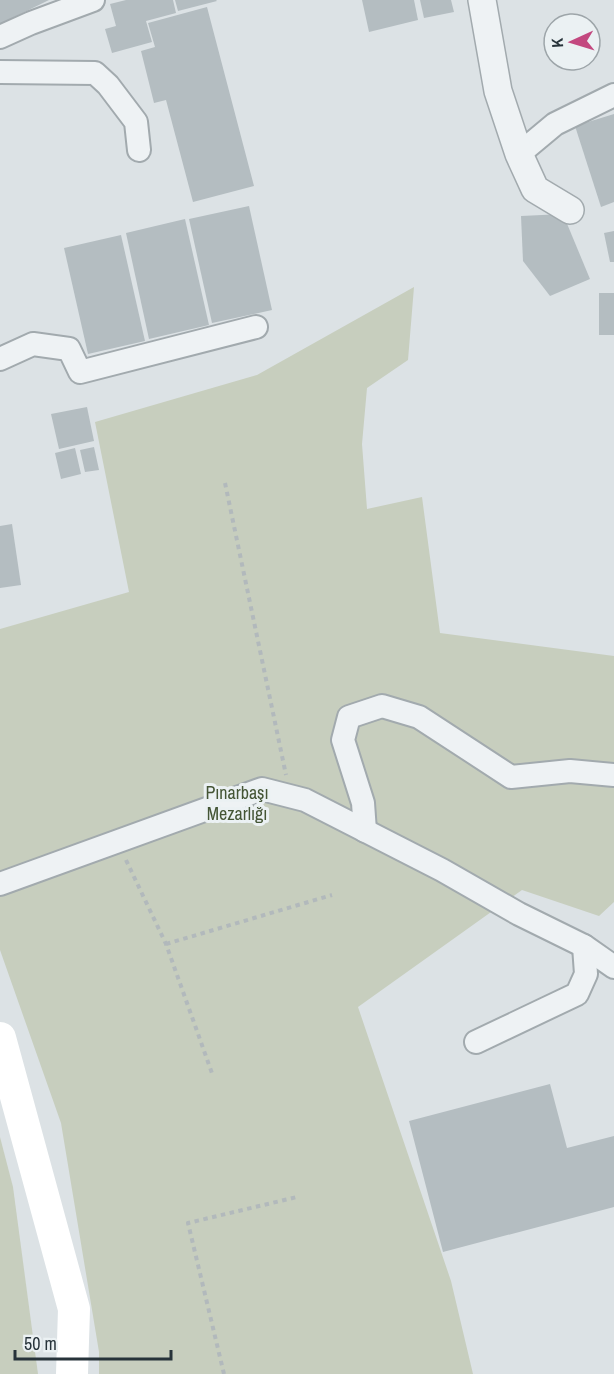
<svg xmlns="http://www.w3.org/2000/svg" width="614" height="1374" font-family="'Archivo Narrow',sans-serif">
<rect width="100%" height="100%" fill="#dce2e5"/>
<!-- green -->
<g fill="#c7cebe">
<polygon points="414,287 408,360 367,388 362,444 367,509 422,497 440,633 614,656 614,902 599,916 522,890 358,1007 451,1281 473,1374 99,1374 99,1352 61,1123 0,950 0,629 129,592 95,422 257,375"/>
<polygon points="0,1137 13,1187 38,1374 0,1374"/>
</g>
<!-- building -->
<g fill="#b4bdc1">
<polygon points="0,0 49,0 0,24"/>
<polygon points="126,0 173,0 176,13 146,21 152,42 112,53 105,29 116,26 110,4"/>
<polygon points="175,0 216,0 217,1 178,11"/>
<polygon points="362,0 414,0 418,20 369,32"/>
<polygon points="420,0 451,0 454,12 424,18"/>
<polygon points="207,7 254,186 193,202 166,100 154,103 141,51 155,47 148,23"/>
<polygon points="614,114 614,202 601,207 575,126"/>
<polygon points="249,206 272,310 212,323 189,219"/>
<polygon points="563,214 590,279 550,296 523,261 521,216"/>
<polygon points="185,219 209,325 149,339 126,233"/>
<polygon points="614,231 614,262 610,262 604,233"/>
<polygon points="121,235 145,341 88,354 64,248"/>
<rect x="599" y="293" width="15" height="42"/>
<polygon points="87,407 94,441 59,449 51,414"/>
<polygon points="94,447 99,470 85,472 80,450"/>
<polygon points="75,448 81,474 61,479 55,453"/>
<polygon points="12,524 21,585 0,588 0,526"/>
<polygon points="550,1084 567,1148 614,1136 614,1207 443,1252 409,1121"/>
</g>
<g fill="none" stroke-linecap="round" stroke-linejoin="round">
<defs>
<g id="minor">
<polyline points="0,37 31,23 93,0"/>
<polyline points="0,72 95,73 108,85 136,122 139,150"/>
<polyline points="519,154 555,124 614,95"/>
<polyline points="0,359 33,344 69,349 80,372 256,327"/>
<polyline points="365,831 363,803 343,740 349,717 382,706 419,717 511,777 570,771 614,775"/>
<polyline points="0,884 262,789 305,800 442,870 519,914 584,946 614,967"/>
<polyline points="476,1042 577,994 586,974 584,946"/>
</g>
<polyline id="tertiary" points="482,0 498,91 519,154 535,189 570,210"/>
</defs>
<!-- minor casing -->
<use href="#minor" stroke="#a2aaae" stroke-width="26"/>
<!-- tertiary casing -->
<use href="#tertiary" stroke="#a2aaae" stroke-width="30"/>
<!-- path -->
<g stroke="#b2b9bc" stroke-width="4" stroke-dasharray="4.5 4.5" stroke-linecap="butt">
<polyline points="225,483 286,775"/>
<polyline points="126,860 166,944 213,1076"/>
<polyline points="166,944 332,895"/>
<polyline points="224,1374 188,1223 297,1197"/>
</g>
<!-- minor -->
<use href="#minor" stroke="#eef2f4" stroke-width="22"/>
<!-- tertiary -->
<use href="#tertiary" stroke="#eef2f4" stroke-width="27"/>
<!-- secondary -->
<polyline stroke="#fff" stroke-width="32" points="0,1038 74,1309 72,1374"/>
</g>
<g text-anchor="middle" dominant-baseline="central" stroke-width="6" stroke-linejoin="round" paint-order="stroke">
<!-- park labels -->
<g font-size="18" fill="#445535" stroke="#ebf1f3">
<text x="237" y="792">Pınarbaşı<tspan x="237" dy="21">Mezarlığı</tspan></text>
</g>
</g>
<!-- north arrow -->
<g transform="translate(572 42) rotate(266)"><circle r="28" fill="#ebf1f3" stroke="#9da5a9" stroke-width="1.5"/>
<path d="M0-4.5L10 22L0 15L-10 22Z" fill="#c3487f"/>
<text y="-9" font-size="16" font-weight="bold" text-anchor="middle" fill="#27333a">K</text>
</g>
<!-- scale -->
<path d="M15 1350v9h156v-9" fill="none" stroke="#27333a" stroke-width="3"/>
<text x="24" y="1350" font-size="18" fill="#27333a" stroke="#ebf1f3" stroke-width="4.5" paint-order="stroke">50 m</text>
</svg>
